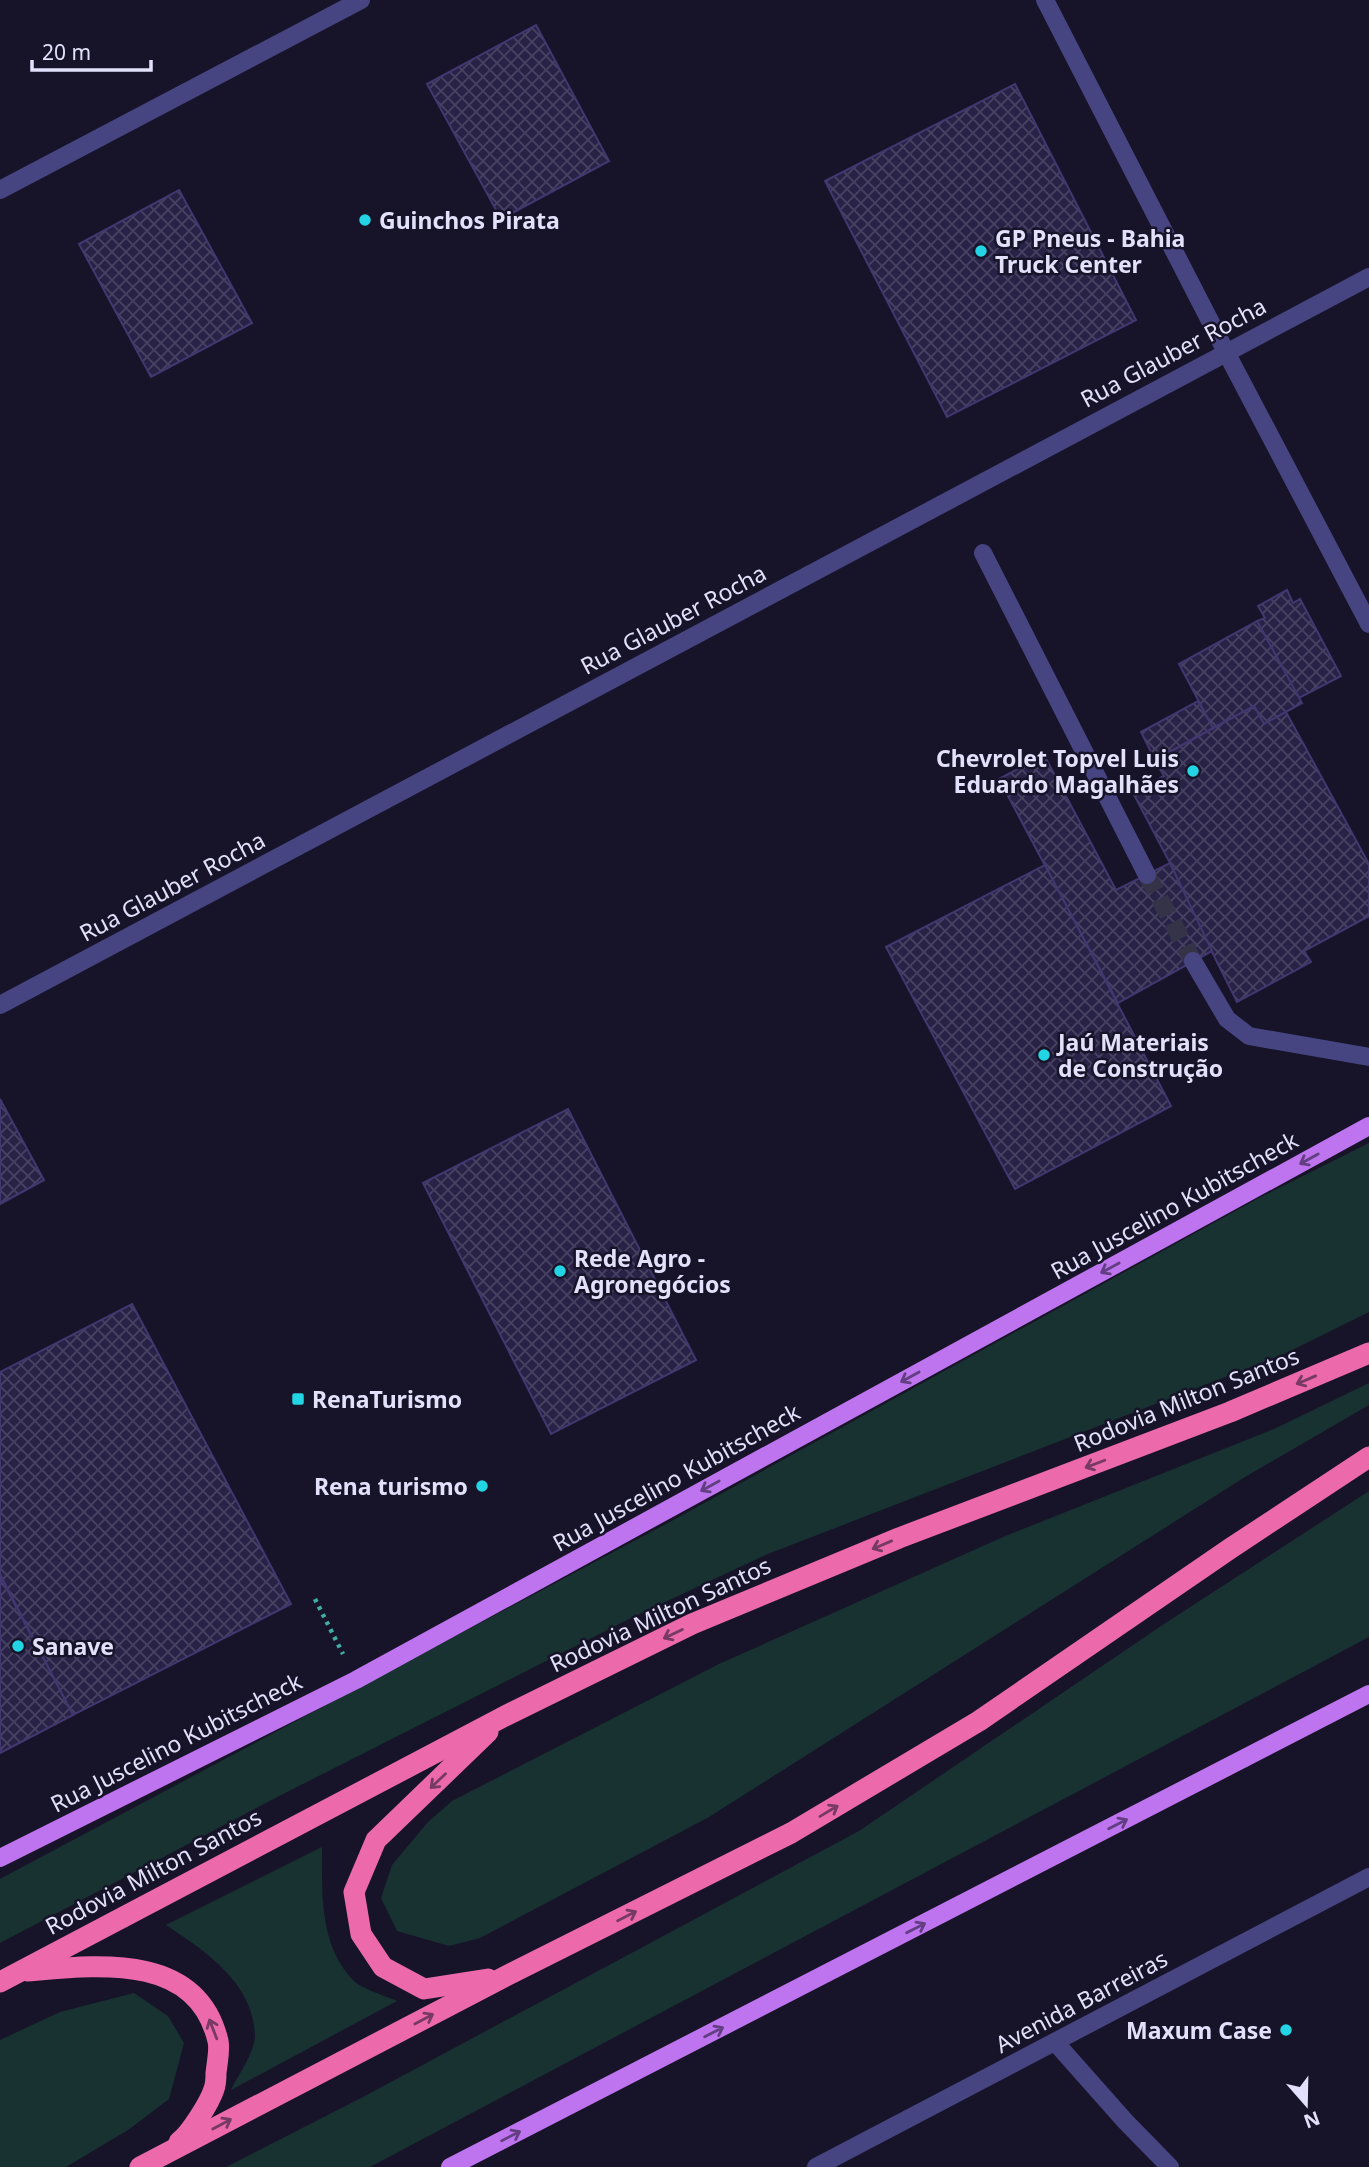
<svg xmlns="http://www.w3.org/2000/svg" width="1369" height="2167" font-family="'Noto Sans',sans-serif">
<defs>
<pattern id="building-cross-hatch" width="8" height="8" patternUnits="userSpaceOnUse" patternTransform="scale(1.75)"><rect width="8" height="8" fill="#292247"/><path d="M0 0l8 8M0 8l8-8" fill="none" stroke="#484262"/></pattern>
</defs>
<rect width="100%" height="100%" fill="#171429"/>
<!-- green -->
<g fill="#183231">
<polygon points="1369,1143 1369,1312 1282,1355 768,1554 633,1617 285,1793 0,1943 0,1879 679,1517 1259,1198"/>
<polygon points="1369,1383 1369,1405 1245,1477 709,1817 480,1938 449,1946 397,1931 381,1898 392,1865 428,1822 452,1801 719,1664 1003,1537 1274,1429"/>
<polygon points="1369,1491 1369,1637 370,2167 226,2167 361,2098 859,1831 1164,1624"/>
<path d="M322,1847C322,1892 319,1945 353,1980C361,1989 386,1996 397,2001L231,2090C238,2076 255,2051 255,2036C254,1983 205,1951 166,1925Z"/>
<polygon points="134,1993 168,2016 184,2043 169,2099 128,2130 66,2167 0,2167 0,2040 60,2012"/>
</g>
<!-- building -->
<g fill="url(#building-cross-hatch)" stroke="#423770" stroke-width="2">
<polygon points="536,25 609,161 501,219 427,84"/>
<polygon points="1015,84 1136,320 947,417 825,181"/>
<polygon points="179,190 252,323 151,377 79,244"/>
<polygon points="1287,590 1293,603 1300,599 1341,676 1299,698 1257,621 1265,618 1258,606"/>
<polygon points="1257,621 1302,703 1264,724 1254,706 1213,728 1179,664"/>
<polygon points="1198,701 1213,728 1155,760 1141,732"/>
<polygon points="1254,706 1264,724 1286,712 1369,864 1369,916 1304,951 1311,962 1237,1002 1212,952 1170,863 1133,793 1164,776 1155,760"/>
<polygon points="1044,755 1116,890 1170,863 1212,951 1118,1003 999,779"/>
<polygon points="1045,865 1171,1106 1015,1189 886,947"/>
<polygon points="0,1099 44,1180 0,1204"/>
<polygon points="568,1109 696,1360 551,1434 423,1183"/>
<polygon points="132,1304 291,1604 73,1715 0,1574 0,1372"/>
<polygon points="0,1576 73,1715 0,1753"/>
</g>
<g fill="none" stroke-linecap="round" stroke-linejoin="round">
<!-- minor-tunnel -->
<polyline stroke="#353348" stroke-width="18" stroke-dasharray="18 9" stroke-linecap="butt" points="1147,875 1193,961"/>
<!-- path -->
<polyline stroke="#40afa6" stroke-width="4.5" stroke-dasharray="3.5 5" stroke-linecap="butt" points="315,1599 343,1654"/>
<!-- minor -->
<g stroke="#464582" stroke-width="18">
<polyline points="1045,0 1226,352 1369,624"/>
<polyline points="0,190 361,0"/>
<polyline points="983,553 1147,875"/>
<polyline points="1193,961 1227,1019 1249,1036 1369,1057"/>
<polyline points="0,1005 1369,277"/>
<polyline points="1055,2042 1125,2121 1170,2167"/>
<polyline points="816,2167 1369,1877"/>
</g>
<!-- major -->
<g stroke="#be74ee" stroke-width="18">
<polyline points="0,1858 356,1680 1369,1126"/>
<polyline points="450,2167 1369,1694"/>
</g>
<!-- highway -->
<g stroke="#ec69ab" stroke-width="21">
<path d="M27,1971C97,1965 197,1952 218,2041C220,2050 217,2063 216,2073C216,2078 216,2084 214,2089C210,2102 190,2134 179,2142"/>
<polyline points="488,1979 424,1989 383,1967 361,1934 354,1892 376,1840 488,1732"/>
<polyline points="0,1982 505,1716 692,1624 899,1538 1230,1412 1369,1353"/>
<polyline points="140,2167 506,1976 791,1833 979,1721 1231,1548 1369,1457"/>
</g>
</g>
<!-- one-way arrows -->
<defs><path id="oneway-shaft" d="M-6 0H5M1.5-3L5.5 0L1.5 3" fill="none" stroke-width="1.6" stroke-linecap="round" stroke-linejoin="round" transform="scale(1.75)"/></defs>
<g stroke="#623f82">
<use href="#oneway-shaft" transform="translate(1309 1159) rotate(151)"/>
<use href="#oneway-shaft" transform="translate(1110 1268) rotate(151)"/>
<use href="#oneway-shaft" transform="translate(910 1377) rotate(151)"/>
<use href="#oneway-shaft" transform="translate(710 1486) rotate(151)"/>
<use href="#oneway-shaft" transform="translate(1118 1824) rotate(-27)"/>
<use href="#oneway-shaft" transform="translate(916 1928) rotate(-27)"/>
<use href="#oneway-shaft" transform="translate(714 2032) rotate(-27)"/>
<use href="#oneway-shaft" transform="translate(511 2136) rotate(-27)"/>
</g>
<g stroke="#773a64">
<use href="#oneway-shaft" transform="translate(1306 1380) rotate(157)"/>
<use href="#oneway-shaft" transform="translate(1095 1464) rotate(159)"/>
<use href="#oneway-shaft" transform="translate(882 1545) rotate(157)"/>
<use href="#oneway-shaft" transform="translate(673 1634) rotate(154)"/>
<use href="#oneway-shaft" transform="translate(438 1781) rotate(136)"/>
<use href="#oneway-shaft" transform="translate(829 1811) rotate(-31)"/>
<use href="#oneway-shaft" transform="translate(627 1916) rotate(-27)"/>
<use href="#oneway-shaft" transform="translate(424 2019) rotate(-28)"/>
<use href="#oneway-shaft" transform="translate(213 2029) rotate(-111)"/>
<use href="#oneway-shaft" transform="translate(222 2124) rotate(-28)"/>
</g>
<!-- markers -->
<g fill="#23d4e4" stroke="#171429" stroke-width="2.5">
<circle cx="365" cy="220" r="7"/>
<circle cx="981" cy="251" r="7"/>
<circle cx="1193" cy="771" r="7"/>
<circle cx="1044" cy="1055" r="7"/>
<circle cx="560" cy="1271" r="7"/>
<rect x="291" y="1392" width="14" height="14" rx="3.5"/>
<circle cx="482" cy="1486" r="7"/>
<circle cx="18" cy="1646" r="7"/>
<circle cx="1286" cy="2030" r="7"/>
</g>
<g text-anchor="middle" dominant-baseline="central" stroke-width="5" stroke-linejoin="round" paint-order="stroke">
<!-- poi labels -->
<g font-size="23" font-weight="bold" fill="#e2e0fb" stroke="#171429" text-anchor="start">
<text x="379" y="220">Guinchos Pirata</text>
<text x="995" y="238">GP Pneus - Bahia<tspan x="995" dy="26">Truck Center</tspan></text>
<text x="1179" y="758" text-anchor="end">Chevrolet Topvel Luis<tspan x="1179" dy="26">Eduardo Magalhães</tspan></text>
<text x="1058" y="1042">Jaú Materiais<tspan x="1058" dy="26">de Construção</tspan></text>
<text x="574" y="1258">Rede Agro -<tspan x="574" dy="26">Agronegócios</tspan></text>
<text x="312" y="1399">RenaTurismo</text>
<text x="468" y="1486" text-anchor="end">Rena turismo</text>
<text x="32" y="1646">Sanave</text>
<text x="1272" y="2030" text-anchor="end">Maxum Case</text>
</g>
<!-- street labels -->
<g font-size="23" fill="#e2e0fb" stroke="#171429">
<text transform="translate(1173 352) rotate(-28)">Rua Glauber Rocha</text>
<text transform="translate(673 619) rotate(-28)">Rua Glauber Rocha</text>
<text transform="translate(172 886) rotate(-28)">Rua Glauber Rocha</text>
<text transform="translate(1174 1205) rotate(-29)">Rua Juscelino Kubitscheck</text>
<text transform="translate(1186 1399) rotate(-22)">Rodovia Milton Santos</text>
<text transform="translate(676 1477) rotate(-29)">Rua Juscelino Kubitscheck</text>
<text transform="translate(660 1614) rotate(-25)">Rodovia Milton Santos</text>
<text transform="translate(176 1742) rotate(-27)">Rua Juscelino Kubitscheck</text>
<text transform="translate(153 1871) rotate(-28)">Rodovia Milton Santos</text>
<text transform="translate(1081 2001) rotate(-28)">Avenida Barreiras</text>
</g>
</g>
<!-- north arrow -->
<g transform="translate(1306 2104) rotate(160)" stroke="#171429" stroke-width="5" paint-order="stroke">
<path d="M0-5L12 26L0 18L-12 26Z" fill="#e2e0fb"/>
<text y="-10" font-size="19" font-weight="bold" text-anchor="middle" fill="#e2e0fb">N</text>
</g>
<!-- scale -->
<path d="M32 60v10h119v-10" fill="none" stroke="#e2e0fb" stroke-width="3.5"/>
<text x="42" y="60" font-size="21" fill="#e2e0fb" stroke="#171429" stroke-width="5" paint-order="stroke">20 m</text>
</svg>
